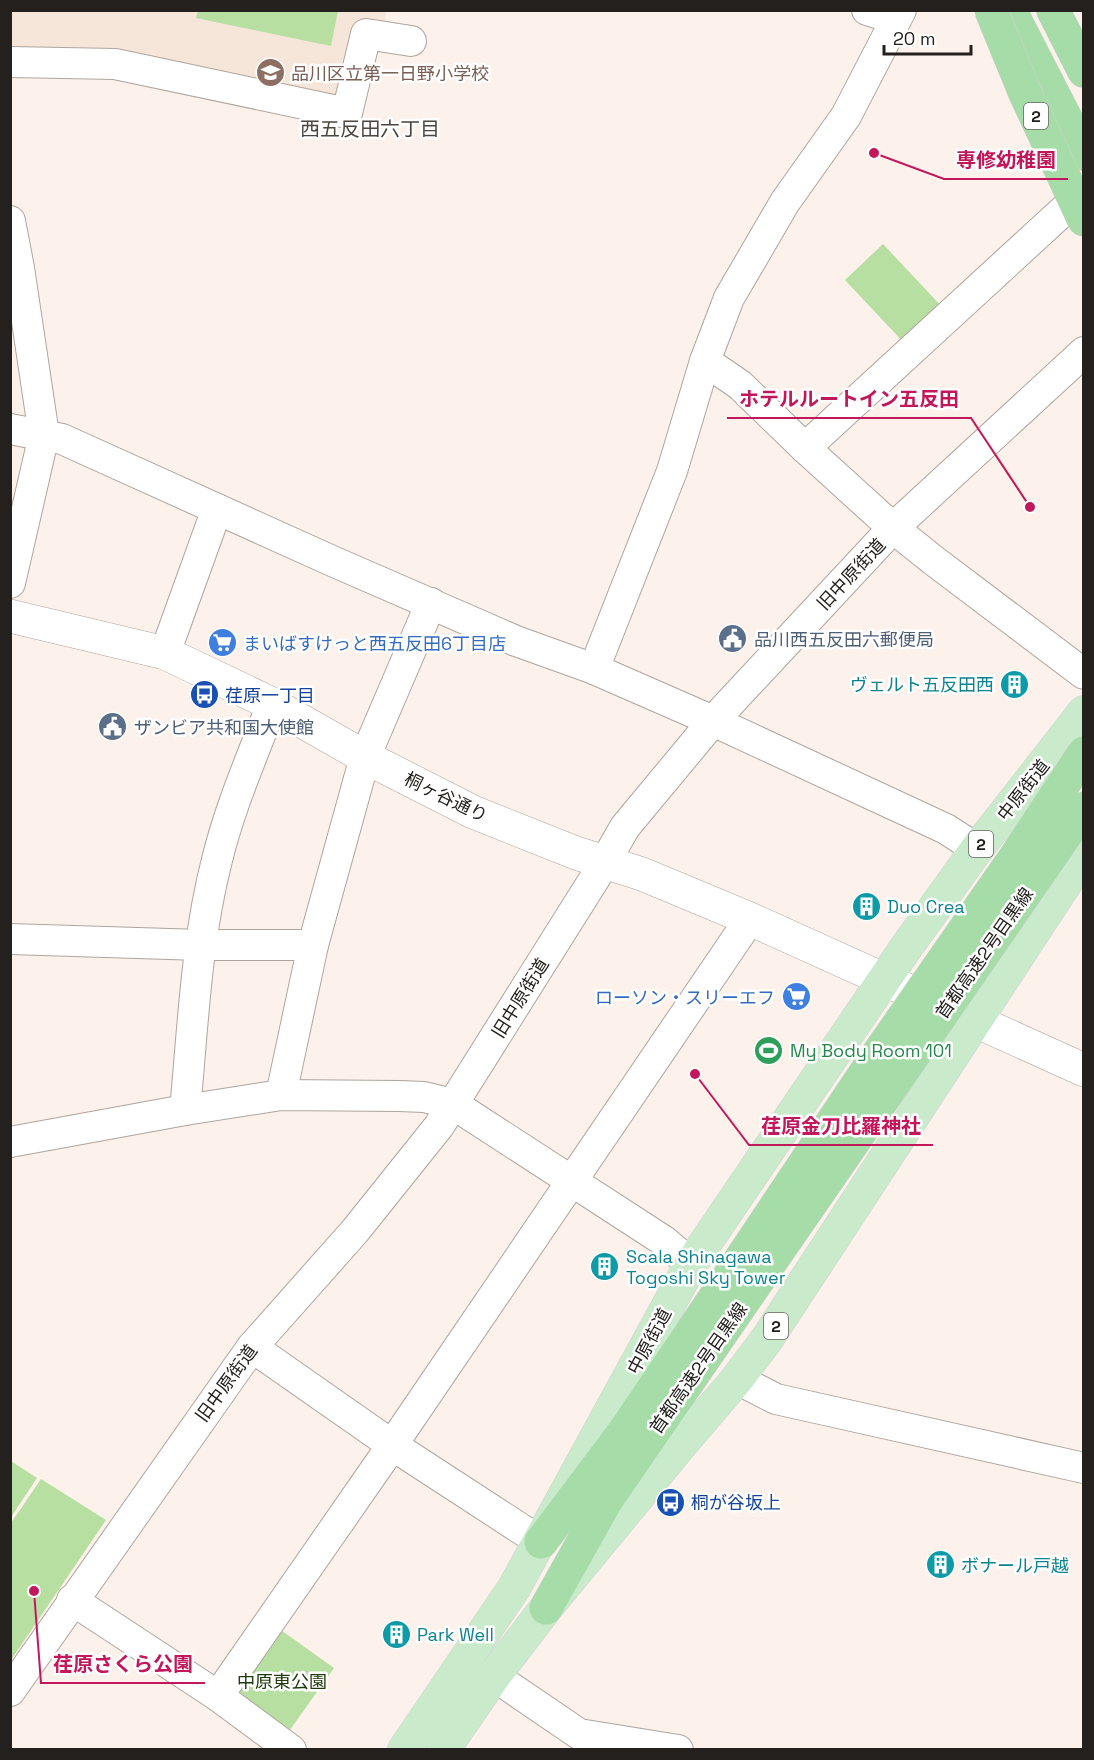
<svg xmlns="http://www.w3.org/2000/svg" width="1094" height="1760" font-family="'Space Grotesk','Noto Sans JP',sans-serif">
<rect width="100%" height="100%" fill="#fcf1eb"/>
<!-- built -->
<polygon fill="#f6e5d9" points="11,11 386,11 385,27 341,103 11,47"/>
<!-- green -->
<g fill="#b7dfa1">
<polygon points="198,11 198,10 338,11 331,46 196,18"/>
<polygon points="883,244 944,309 906,345 845,280"/>
<polygon points="11,1461 37,1478 11,1517"/>
<polygon points="41,1479 106,1520 11,1660 11,1523"/>
<polygon points="278,1628 334,1668 287,1734 230,1695"/>
</g>
<g fill="none" stroke-linecap="round" stroke-linejoin="round">
<defs>
<g id="minor">
<polyline points="867,10 896,19"/>
<polyline points="10,62 115,64 347,113 366,34 411,41"/>
<polyline points="10,221 19,268 44,435 10,583"/>
<polyline points="705,361 740,385 805,448 893,528 933,560 1084,674"/>
<polyline points="10,429 62,439 330,560 516,641 594,669 713,721 946,829 977,849"/>
<polyline points="805,448 1076,199"/>
<polyline points="165,653 217,509"/>
<polyline points="594,669 672,471 705,361 729,298 785,202 846,116 901,10"/>
<polyline points="10,939 201,945 313,945"/>
<polyline points="281,1095 313,945 365,757 431,603"/>
<path d="M185,1110C193,1027 196,941 217,860C230,806 253,755 272,704"/>
<polyline points="10,1142 185,1110 281,1095 399,1096 424,1097 453,1104 664,1241 691,1264"/>
<polyline points="252,1347 392,1445 541,1542"/>
<polyline points="737,1379 776,1399 1084,1468"/>
<polyline points="72,1600 218,1696 291,1750"/>
<polyline points="494,1676 579,1734 678,1750"/>
<polyline points="10,1691 252,1347 355,1231 439,1126 605,862 625,827 713,721 893,528 1084,352"/>
<polyline points="218,1696 382,1460 750,919"/>
</g>
<polyline id="tertiary" points="10,616 165,653 272,704 365,757 473,812 576,853 642,874 750,919 1084,1070"/>
<g id="primary">
<polyline points="404,1750 514,1588 691,1264 905,949 977,849 1084,712"/>
<polyline points="443,1750 494,1676 546,1608 683,1442 737,1379 767,1339 1084,855"/>
</g>
<g id="motorway">
<polyline points="1010,10 1084,154"/>
<polyline points="1053,10 1084,71"/>
<polyline points="541,1542 623,1433 716,1296"/>
<polyline points="546,1608 606,1501 738,1309"/>
</g>
</defs>
<!-- minor casing -->
<use href="#minor" stroke="#aea59e" stroke-width="32"/>
<!-- tertiary casing -->
<use href="#tertiary" stroke="#aea59e" stroke-width="34"/>
<!-- primary casing -->
<use href="#primary" stroke="#d3d2d2" stroke-width="34"/>
<!-- motorway casing -->
<use href="#motorway" stroke="#d3d2d2" stroke-width="34"/>
<!-- minor -->
<use href="#minor" stroke="#fff" stroke-width="30"/>
<!-- tertiary -->
<use href="#tertiary" stroke="#fff" stroke-width="33"/>
<!-- primary -->
<use href="#primary" stroke="#c9eacb" stroke-width="33"/>
<!-- motorway -->
<use href="#motorway" stroke="#a5dca8" stroke-width="33"/>
<defs>
<g id="motorway-bridge">
<polyline points="991,10 1025,93 1084,220"/>
<polyline points="716,1296 878,1054 1016,856 1084,753"/>
<polyline points="738,1309 1084,808"/>
</g>
</defs>
<!-- motorway-bridge casing -->
<use href="#motorway-bridge" stroke="#d3d2d2" stroke-width="34" stroke-linecap="butt"/>
<!-- motorway-bridge -->
<use href="#motorway-bridge" stroke="#a5dca8" stroke-width="33"/>
</g>
<!-- icons -->
<defs>
<symbol id="school-disc" viewBox="-11 -11 22 22"><circle r="9.5" fill="#8d6e63" stroke="#fff"/><path d="M0-5L7-2L0 1L-7-2ZM-4 1L0 2.5L4 1V4Q0 6-4 4Z" fill="#fff"/></symbol>
<symbol id="civic-disc" viewBox="-11 -11 22 22"><circle r="9.5" fill="#5c6f8a" stroke="#fff"/><path d="M-.6-6.5H3V-4.5H.6V-3L4-1V1h2V6H-6V1h2V-1L-.6-3ZM-1.2 2.5V6h2.4V2.5Z" fill="#fff"/></symbol>
<symbol id="supermarket-disc" viewBox="-11 -11 22 22"><circle r="9.5" fill="#3f7fe0" stroke="#fff"/><path d="M-6-5.5h2.5l.6 2H6L4.5 2H-2.5L-4.4-4H-6ZM-1.5 3.2a1.3 1.3 0 1 0 .1 0ZM3 3.2a1.3 1.3 0 1 0 .1 0Z" fill="#fff"/></symbol>
<symbol id="building-disc" viewBox="-11 -11 22 22"><circle r="9.5" fill="#0f9aa8" stroke="#fff"/><path d="M-4-6H4V6H1V3H-1V6H-4ZM-2.5-4.3h1.7v1.8h-1.7ZM.8-4.3h1.7v1.8H.8ZM-2.5-1h1.7V.8h-1.7ZM.8-1h1.7V.8H.8Z" fill="#fff"/></symbol>
<symbol id="bus-disc" viewBox="-11 -11 22 22"><circle r="9.5" fill="#1a4fb4" stroke="#fff"/><path d="M-5-6H5V4H4V6H2V4H-2V6H-4V4H-5ZM-3.5-4V0h7V-4ZM-3.5 1.2v1.5H-2V1.2ZM2 1.2v1.5H3.5V1.2Z" fill="#fff"/></symbol>
<symbol id="stadium-disc" viewBox="-11 -11 22 22"><circle r="9.5" fill="#2e9e5b" stroke="#fff"/><path d="M0-5a6.5 5 0 1 0 0 10a6.5 5 0 1 0 0-10ZM-3.5-1.8h7v3.6h-7Z" fill="#fff"/></symbol>
</defs>
<g fill-rule="evenodd">
<use href="#school-disc" x="254" y="56" width="33" height="33"/>
<use href="#civic-disc" x="716" y="622" width="33" height="33"/>
<use href="#supermarket-disc" x="206" y="626" width="33" height="33"/>
<use href="#building-disc" x="998" y="668" width="33" height="33"/>
<use href="#bus-disc" x="188" y="678" width="33" height="33"/>
<use href="#civic-disc" x="96" y="710" width="33" height="33"/>
<use href="#building-disc" x="850" y="890" width="33" height="33"/>
<use href="#supermarket-disc" x="780" y="980" width="33" height="33"/>
<use href="#stadium-disc" x="752" y="1034" width="33" height="33"/>
<use href="#building-disc" x="588" y="1250" width="33" height="33"/>
<use href="#bus-disc" x="654" y="1486" width="33" height="33"/>
<use href="#building-disc" x="924" y="1548" width="33" height="33"/>
<use href="#building-disc" x="380" y="1618" width="33" height="33"/>
</g>
<g text-anchor="middle" dominant-baseline="central" stroke-width="5" stroke-linejoin="round" paint-order="stroke">
<!-- shield labels -->
<g fill="#fff" stroke="#656361" stroke-width="1.5">
<rect x="1024" y="103" width="24" height="26" rx="4.5"/>
<rect x="969" y="831" width="24" height="26" rx="4.5"/>
<rect x="764" y="1313" width="24" height="26" rx="4.5"/>
</g>
<g font-size="16" font-weight="bold" fill="#23201d">
<text x="1036" y="116">2</text>
<text x="981" y="844">2</text>
<text x="776" y="1326">2</text>
</g>
<!-- education labels -->
<g font-size="18" fill="#785e54" stroke="#fff" text-anchor="start">
<text x="291" y="73">品川区立第一日野小学校</text>
</g>
<!-- street labels -->
<g font-size="18" fill="#23201d" stroke="#fff">
<text transform="translate(851 574) rotate(-47)">旧中原街道</text>
<text transform="translate(1023 790) rotate(-52)">中原街道</text>
<text transform="translate(446 797) rotate(26)">桐ヶ谷通り</text>
<text transform="translate(984 953) rotate(-55)">首都高速2号目黒線</text>
<text transform="translate(520 998) rotate(-58)">旧中原街道</text>
<text transform="translate(649 1341) rotate(-62)">中原街道</text>
<text transform="translate(698 1368) rotate(-55)">首都高速2号目黒線</text>
<text transform="translate(226 1383) rotate(-54)">旧中原街道</text>
</g>
<!-- service labels -->
<g font-size="18" fill="#4e5e75" stroke="#fff" text-anchor="start">
<text x="754" y="639">品川西五反田六郵便局</text>
<text x="134" y="727">ザンビア共和国大使館</text>
</g>
<!-- shop labels -->
<g font-size="18" fill="#366cbe" stroke="#fff" text-anchor="start">
<text x="243" y="643">まいばすけっと西五反田6丁目店</text>
<text x="775" y="997" text-anchor="end">ローソン・スリーエフ</text>
</g>
<!-- culture labels -->
<g font-size="18" fill="#0d838f" stroke="#fff" text-anchor="start">
<text x="994" y="684" text-anchor="end">ヴェルト五反田西</text>
<text x="887" y="906">Duo Crea</text>
<text x="626" y="1256">Scala Shinagawa<tspan x="626" dy="21">Togoshi Sky Tower</tspan></text>
<text x="961" y="1565">ボナール戸越</text>
<text x="417" y="1634">Park Well</text>
</g>
<!-- transit labels -->
<g font-size="18" fill="#164399" stroke="#fff" text-anchor="start">
<text x="225" y="695">荏原一丁目</text>
<text x="691" y="1502">桐が谷坂上</text>
</g>
<!-- leisure labels -->
<g font-size="18" fill="#27864d" stroke="#fff" text-anchor="start">
<text x="790" y="1050">My Body Room 101</text>
</g>
<!-- park labels -->
<g font-size="18" fill="#203b0c" stroke="#fff">
<text x="282" y="1681">中原東公園</text>
</g>
<!-- neighbourhood labels -->
<g font-size="20" fill="#4d453f" stroke="#fff">
<text x="370" y="129">西五反田六丁目</text>
</g>
</g>
<!-- callouts -->
<path fill="none" stroke="#c2185b" stroke-width="2" d="M874 153L944 179H1068M1030 507L971 418H727M695 1074L749 1145H933M34 1591L41 1683H205"/>
<g fill="#c2185b" stroke="#fff" stroke-width="2">
<circle cx="874" cy="153" r="6"/>
<circle cx="1030" cy="507" r="6"/>
<circle cx="695" cy="1074" r="6"/>
<circle cx="34" cy="1591" r="6"/>
</g>
<g font-size="20" text-anchor="middle" font-weight="bold" fill="#c2185b" stroke="#fff" stroke-width="5" stroke-linejoin="round" paint-order="stroke">
<text x="1006" y="167">専修幼稚園</text>
<text x="849" y="406">ホテルルートイン五反田</text>
<text x="841" y="1133">荏原金刀比羅神社</text>
<text x="123" y="1671">荏原さくら公園</text>
</g>
<!-- border -->
<rect width="1094" height="1760" fill="none" stroke="#23201d" stroke-width="24"/>
<!-- scale -->
<path d="M884 45v9h87v-9" fill="none" stroke="#23201d" stroke-width="3"/>
<text x="893" y="45" font-size="18" fill="#23201d" stroke="#ffffff" stroke-width="4.5" paint-order="stroke">20 m</text>
</svg>
